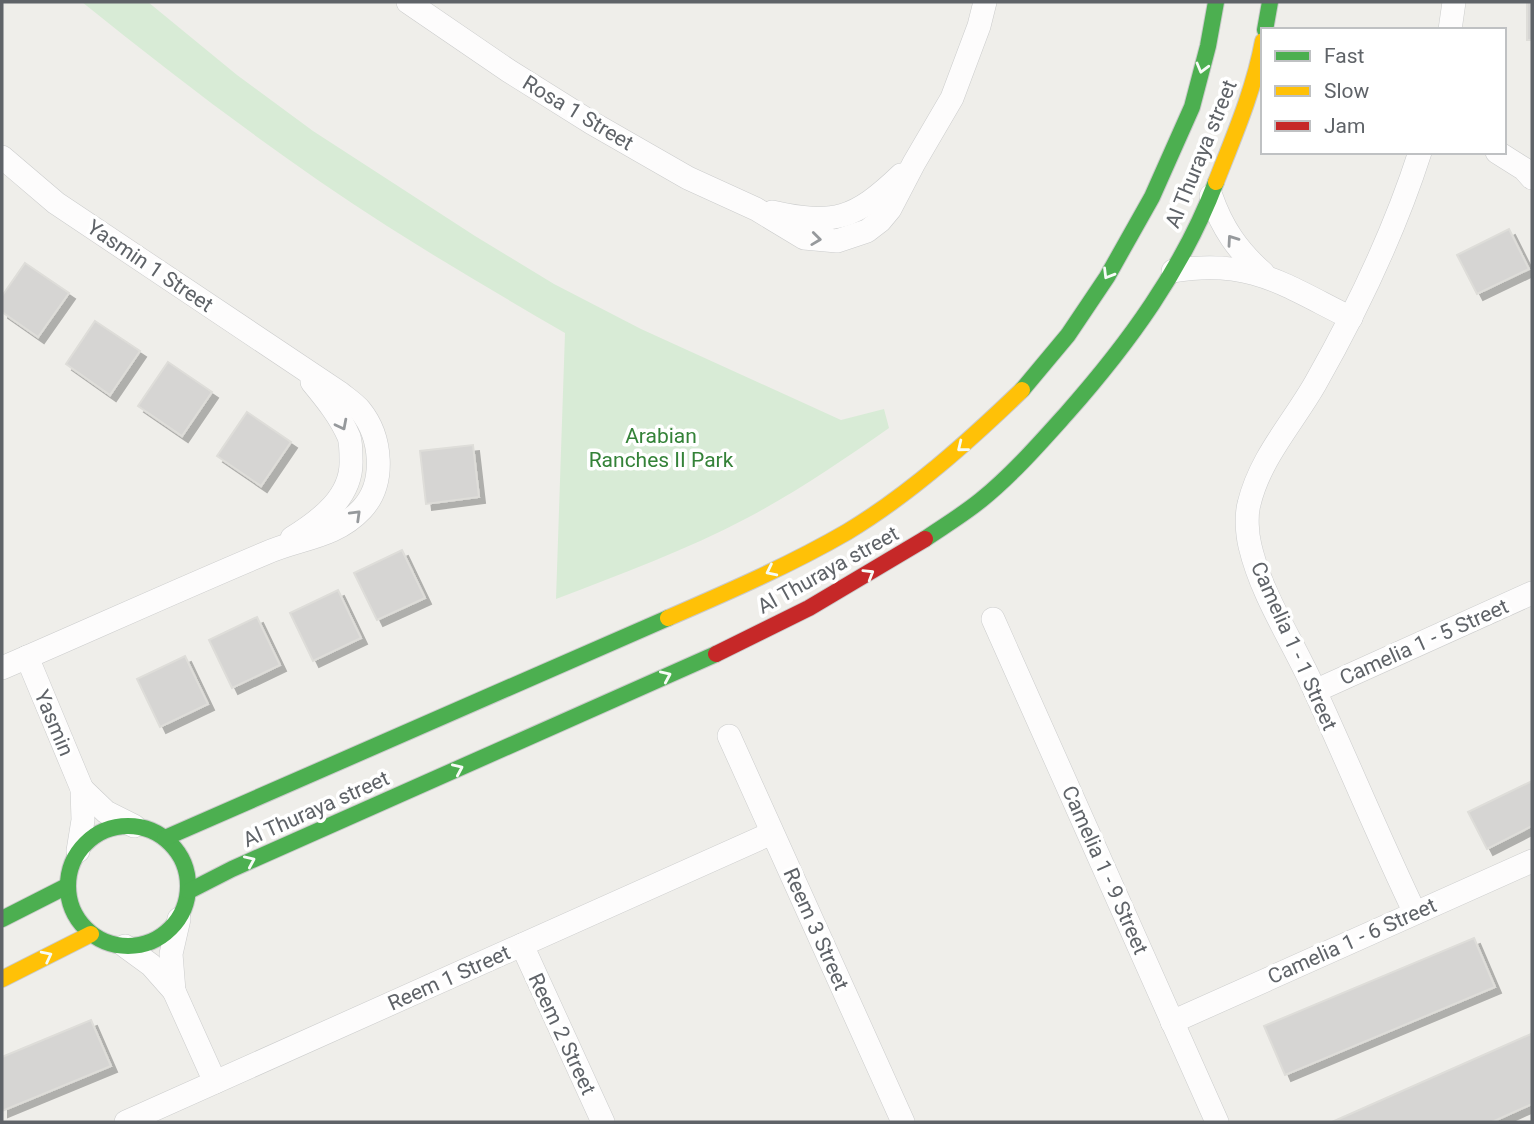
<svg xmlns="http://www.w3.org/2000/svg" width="1534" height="1124" font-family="Roboto,sans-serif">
<defs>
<filter id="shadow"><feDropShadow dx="6" dy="6" stdDeviation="0" flood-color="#0004"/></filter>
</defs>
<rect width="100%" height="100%" fill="#efeeea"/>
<!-- green -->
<path fill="#d8ebd6" d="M82,2H148L237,75L313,131L475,236L554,284L641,329L841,420L884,409L889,428C843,460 798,491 749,517C687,550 621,574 556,599L565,333C505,298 445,263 387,226C281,158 180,81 82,2Z"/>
<!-- building -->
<g fill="#d6d5d3" stroke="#deddd9" stroke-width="2" filter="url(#shadow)">
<rect x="1527" y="2" width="5" height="38"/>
<polygon points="1509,229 1529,269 1477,294 1457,255"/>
<polygon points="25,263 69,293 38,337 2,312 2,296"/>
<polygon points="95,321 140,351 110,395 66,364"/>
<polygon points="168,362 212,392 182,436 138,406"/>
<polygon points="247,412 291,442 261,486 217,456"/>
<polygon points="473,445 479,497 426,504 420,451"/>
<polygon points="402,550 425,598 377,620 354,573"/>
<polygon points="338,590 361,638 313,661 290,613"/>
<polygon points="257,617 280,665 232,688 209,640"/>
<polygon points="185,656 208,704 160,727 137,679"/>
<polygon points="1532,781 1532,826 1487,849 1468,812"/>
<polygon points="1474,938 1495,987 1285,1075 1264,1026"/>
<polygon points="91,1020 111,1066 2,1111 2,1057"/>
<polygon points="1531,1034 1532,1104 1492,1122 1332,1122"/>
</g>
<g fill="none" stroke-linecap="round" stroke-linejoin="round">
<defs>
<g id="street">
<polyline points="408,2 509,71 592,123 688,178 756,209 804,238 837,241 867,231 880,221 890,209 914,163 952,98 979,26 985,2"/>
<polyline points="1450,30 1454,2"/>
<polyline points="1497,152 1524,169 1532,178"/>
<path d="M2,157L56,203L340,393C346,398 355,404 360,410C382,437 386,483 362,509C335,538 300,538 266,553C178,590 90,630 2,668"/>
<path d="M1211,196C1222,228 1238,251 1263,273"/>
<path d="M772,212C834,226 855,219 901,175"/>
<path d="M1173,271C1251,258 1284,285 1351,318"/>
<path d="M292,538C321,520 353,496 351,459C351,451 351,443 349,437C340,416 326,399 312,382"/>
<polyline points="993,619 1217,1122"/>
<polyline points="27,657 82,789 83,820 78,851"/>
<polyline points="1315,691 1532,593"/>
<polyline points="729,736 903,1122"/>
<polyline points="82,789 106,812 134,826"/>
<path d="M1415,913C1380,840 1349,765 1315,691C1294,643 1262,597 1250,546C1247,534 1246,515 1249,504C1260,458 1292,424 1315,384C1357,310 1394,233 1420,152"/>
<polyline points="522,945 603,1122"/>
<polyline points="125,946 151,965 174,991 215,1082"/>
<polyline points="174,991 171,954 179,919"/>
<polyline points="1172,1022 1532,861"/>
<polyline points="126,1122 772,833"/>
</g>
<g id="fast">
<polyline points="1265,30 1270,2"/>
<polyline points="1022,390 1068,335 1107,277 1152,197 1192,107 1208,46 1216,2"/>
<path d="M925,539C944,526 964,514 981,500C1013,474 1040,443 1067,413C1128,344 1183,269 1216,182"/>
<circle cx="128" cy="886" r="60"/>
<polyline points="165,838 668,618"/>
<polyline points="189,891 232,869 716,654"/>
<polyline points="2,919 67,886"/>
</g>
<g id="slow">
<path d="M1216,182C1234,136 1254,90 1263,41"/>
<path d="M668,618C728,592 790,565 847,532C910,494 969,441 1022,390"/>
<polyline points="2,979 91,934"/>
</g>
<polyline id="jam" points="716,654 809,608 925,539"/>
</defs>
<!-- street casing -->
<use href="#street" stroke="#cbcccc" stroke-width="24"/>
<!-- fast casing -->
<use href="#fast" stroke="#cacacb" stroke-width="18"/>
<!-- slow casing -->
<use href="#slow" stroke="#cacacb" stroke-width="18"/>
<!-- jam casing -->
<use href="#jam" stroke="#cacacb" stroke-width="18"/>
<!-- street -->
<use href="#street" stroke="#fdfcfc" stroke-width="23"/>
<!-- fast -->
<use href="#fast" stroke="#4caf50" stroke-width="16"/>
<!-- slow -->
<use href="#slow" stroke="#ffc107" stroke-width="16"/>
<!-- jam -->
<use href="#jam" stroke="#c62828" stroke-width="16"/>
</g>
<!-- one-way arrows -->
<defs><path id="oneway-chevron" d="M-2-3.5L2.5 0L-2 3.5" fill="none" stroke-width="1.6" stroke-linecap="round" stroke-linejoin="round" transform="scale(1.75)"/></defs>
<g stroke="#f6fbf6">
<use href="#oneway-chevron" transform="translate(1202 68) rotate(105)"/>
<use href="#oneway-chevron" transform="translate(1108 274) rotate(121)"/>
<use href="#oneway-chevron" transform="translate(962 447) rotate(141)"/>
<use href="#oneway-chevron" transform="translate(771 571) rotate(154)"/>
<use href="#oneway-chevron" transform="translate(869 574) rotate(-31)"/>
<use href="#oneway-chevron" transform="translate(666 676) rotate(-24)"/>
<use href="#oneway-chevron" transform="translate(458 769) rotate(-24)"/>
<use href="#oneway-chevron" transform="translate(250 861) rotate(-24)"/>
<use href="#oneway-chevron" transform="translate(47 956) rotate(-27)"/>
</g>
<g stroke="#96999c">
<use href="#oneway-chevron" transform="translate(816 239) rotate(7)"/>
<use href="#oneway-chevron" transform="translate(1232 240) rotate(-125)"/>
<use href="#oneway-chevron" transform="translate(342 425) rotate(63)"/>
<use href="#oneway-chevron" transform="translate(356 515) rotate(-44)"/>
</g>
<g text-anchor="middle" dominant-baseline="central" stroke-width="7" stroke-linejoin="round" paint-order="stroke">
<!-- street labels -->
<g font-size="21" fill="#5f6368" stroke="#fff">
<text transform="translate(578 113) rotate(31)">Rosa 1 Street</text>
<text transform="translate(1201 154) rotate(-68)">Al Thuraya street</text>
<text transform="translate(150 266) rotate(34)">Yasmin 1 Street</text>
<text transform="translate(828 570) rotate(-29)">Al Thuraya street</text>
<text transform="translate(1424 642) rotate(-24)">Camelia 1 - 5 Street</text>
<text transform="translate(1294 646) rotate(66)">Camelia 1 - 1 Street</text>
<text transform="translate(54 723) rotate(67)">Yasmin</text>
<text transform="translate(316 809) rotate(-24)">Al Thuraya street</text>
<text transform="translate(1105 870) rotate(66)">Camelia 1 - 9 Street</text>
<text transform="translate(816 929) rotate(66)">Reem 3 Street</text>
<text transform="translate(1352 941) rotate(-24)">Camelia 1 - 6 Street</text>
<text transform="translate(449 978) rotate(-24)">Reem 1 Street</text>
<text transform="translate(562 1034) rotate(65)">Reem 2 Street</text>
</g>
<!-- park labels -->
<g font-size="21" fill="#348238" stroke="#fff">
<text x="661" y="436">Arabian<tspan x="661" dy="24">Ranches II Park</tspan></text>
</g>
</g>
<!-- border -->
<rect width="1534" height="1124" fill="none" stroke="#5f6368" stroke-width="7"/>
<!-- legend -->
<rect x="1261" y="28" width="245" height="126" fill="#ffffff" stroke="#bfc1c3" stroke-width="2"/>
<rect x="1275" y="51" width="35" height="10" fill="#4caf50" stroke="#bfc1c3" stroke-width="2"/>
<text x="1324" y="63" font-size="21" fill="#5f6368">Fast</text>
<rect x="1275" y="86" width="35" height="10" fill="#ffc107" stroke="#bfc1c3" stroke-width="2"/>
<text x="1324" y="98" font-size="21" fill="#5f6368">Slow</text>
<rect x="1275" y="121" width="35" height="10" fill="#c62828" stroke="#bfc1c3" stroke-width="2"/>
<text x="1324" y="133" font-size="21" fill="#5f6368">Jam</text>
</svg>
